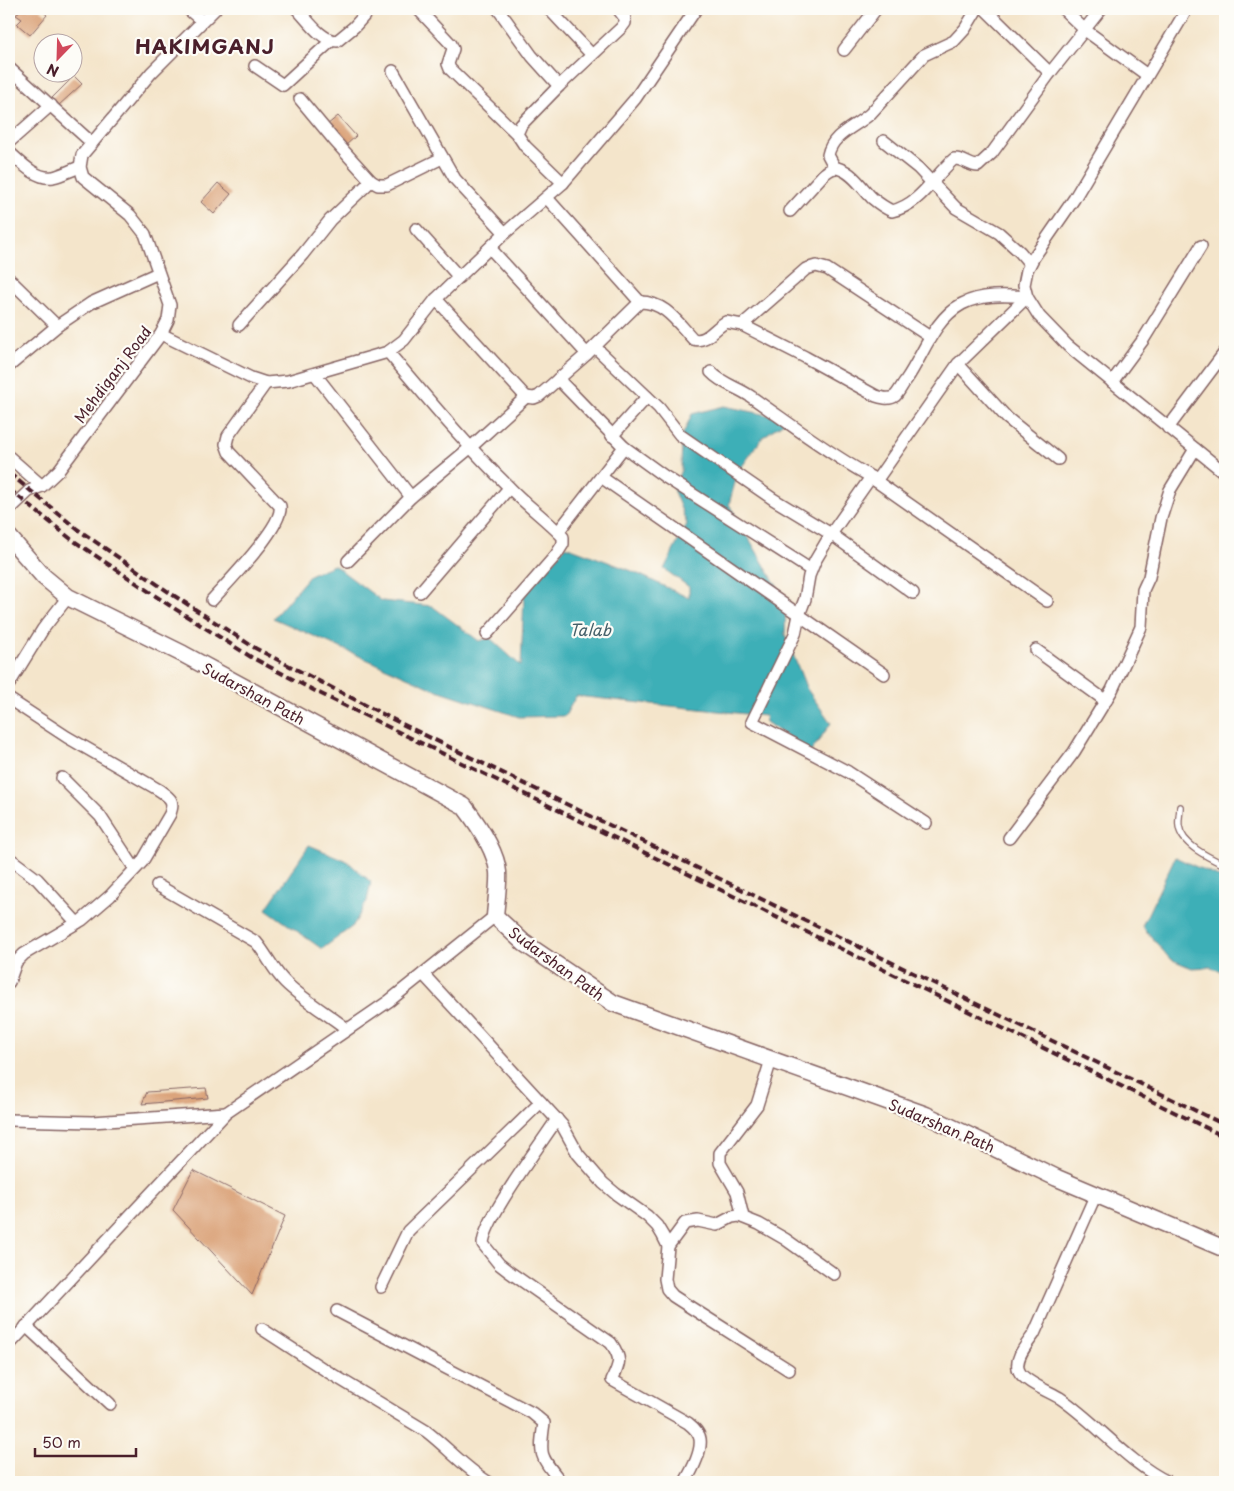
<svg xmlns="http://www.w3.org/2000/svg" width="1234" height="1491" font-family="'Playpen Sans',sans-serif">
<rect width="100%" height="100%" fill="#fdfcf7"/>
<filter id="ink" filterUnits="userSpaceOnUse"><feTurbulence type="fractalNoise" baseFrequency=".02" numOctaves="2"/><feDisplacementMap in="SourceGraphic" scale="10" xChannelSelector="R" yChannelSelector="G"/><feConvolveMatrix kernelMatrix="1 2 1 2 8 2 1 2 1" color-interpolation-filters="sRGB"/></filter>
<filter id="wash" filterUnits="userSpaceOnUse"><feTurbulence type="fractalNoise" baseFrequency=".0096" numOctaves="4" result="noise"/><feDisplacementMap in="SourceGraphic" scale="20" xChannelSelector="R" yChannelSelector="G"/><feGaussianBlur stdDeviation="1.12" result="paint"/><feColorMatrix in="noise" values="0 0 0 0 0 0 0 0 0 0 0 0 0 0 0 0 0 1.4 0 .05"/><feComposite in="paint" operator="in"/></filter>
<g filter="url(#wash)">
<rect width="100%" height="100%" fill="#f4e5cb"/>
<!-- water -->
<g fill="#3eafb7" stroke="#446771">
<polygon points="724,406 788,419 763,437 738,472 729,504 786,602 785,635 807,689 831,723 810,753 766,722 765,716 576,696 565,716 519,717 434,689 273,618 311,574 334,565 382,601 432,606 479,641 490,638 521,666 524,596 566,546 632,571 689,598 689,587 664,569 687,524 673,489 681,470 682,436 692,414"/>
<polygon points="309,845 347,861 371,882 367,901 353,926 322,949 266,909"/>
<polygon points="1175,857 1225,880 1225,974 1211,967 1192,968 1170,959 1142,926"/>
</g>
<g id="blocks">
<!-- building -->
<g fill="#dba47b">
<polygon points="21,9 40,9 47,15 30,35 17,24 22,19 16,15"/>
<polygon points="74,76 82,84 58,106 51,99"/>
<polygon points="338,116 356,136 345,146 327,125"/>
<polygon points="218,183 231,194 214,214 201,202"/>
<polygon points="206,1088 208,1098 142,1104 147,1092"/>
<polygon points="193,1170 285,1216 252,1295 173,1210"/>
</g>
</g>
</g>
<g filter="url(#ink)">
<use href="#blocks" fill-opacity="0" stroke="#866463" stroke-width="1"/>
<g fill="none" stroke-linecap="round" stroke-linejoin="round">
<defs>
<path id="lane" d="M1180,807C1180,813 1178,820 1179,826C1181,845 1210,858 1225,865"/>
<g id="street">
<polyline points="188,9 202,21"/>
<path d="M297,9C307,19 321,41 337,41L354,27L370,9"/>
<polyline points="418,9 451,44 453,49 448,64 450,69 517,134"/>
<polyline points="498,9 532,56 559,86"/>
<polyline points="549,9 592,55"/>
<polyline points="985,9 1050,73"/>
<polyline points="1063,9 1085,30 1147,75"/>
<polyline points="1187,9 1074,199 1034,257 1027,270 1024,285 1027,297 1039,316 1068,346 1225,473"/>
<polyline points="844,50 876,9"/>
<polyline points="255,66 283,85 331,41"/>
<polyline points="9,68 92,143"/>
<polyline points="393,71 455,179 505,233"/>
<polyline points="300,99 334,140 371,181 378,185 387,185 442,158"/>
<polyline points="884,141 918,168 956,208 999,233 1020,252 1030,264"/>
<polyline points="9,142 51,105"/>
<path d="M9,152C20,162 37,180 53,177C62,175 71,170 80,167"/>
<path d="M835,168L828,155C832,134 855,127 870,114L924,55L954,41L965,29L977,9"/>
<polyline points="563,183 525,146 517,134 521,125 559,86 621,28 625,23 625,18 618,9"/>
<polyline points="547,198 640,302"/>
<path d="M790,211L823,175C828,171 833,166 840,169C853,173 863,189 872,198C878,203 885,208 892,211C921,204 933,177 954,159C963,158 969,166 978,166L992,153L1050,73L1101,9"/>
<polyline points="416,229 459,277"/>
<path d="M490,248L587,354L640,302C665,302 677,322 693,339C707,343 714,328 726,322L742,325L805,357L876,396C883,398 889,400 895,396C899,392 902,385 906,380C924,354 933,320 962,304C981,294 1006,295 1027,297"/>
<polyline points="9,279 57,326"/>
<polyline points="1027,297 958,364 1007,418 1058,459"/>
<polyline points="239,325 303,254 330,220 371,181"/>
<polyline points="742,325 806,269 816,266 827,269 930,337"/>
<polyline points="161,334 251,378 266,383 288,381 388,352 404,340 436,299 505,233 563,183 635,99 696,9"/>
<polyline points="595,347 659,408 680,435 773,499 831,534 913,593"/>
<path d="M388,352C427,398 466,445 509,487C526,505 546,519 563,537V544L556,555L487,634"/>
<polyline points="9,366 57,326 91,303 158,273"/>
<path d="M711,372C722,384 737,387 750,396C789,423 825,451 866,474L1047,601"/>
<polyline points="315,374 411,497"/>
<polyline points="558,379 624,447 664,476 811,570"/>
<polyline points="1112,382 1143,340 1201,246"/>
<polyline points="526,397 534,398 539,396 587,354"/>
<polyline points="1168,428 1225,352"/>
<polyline points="612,436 647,397"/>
<polyline points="9,457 42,486"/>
<polyline points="601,477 884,674"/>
<polyline points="871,477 831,534 815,561 809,576 805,599 799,615 795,634 752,722 848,772 926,823"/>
<polyline points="876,481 958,364"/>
<polyline points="9,510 29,491 42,486 59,470 161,334 168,320 170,305 145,234 130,215 83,177 80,167 82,155 151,73 215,9"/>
<polyline points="558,532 624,447"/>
<polyline points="348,561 411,497 471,447 526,397 436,299"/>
<polyline points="420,592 509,488"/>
<path d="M212,600C227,583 284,526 280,506L229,452L226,444L228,436L266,383"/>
<polyline points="1036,650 1106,701"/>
<polyline points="9,684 43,629 68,597"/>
<path d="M9,699L67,737L159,790C170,798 175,800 170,814L142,862L110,896L82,920L24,954L16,962L9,982"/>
<polyline points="62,778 100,816 135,869"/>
<polyline points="1009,838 1074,752 1112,690 1141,627 1143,590 1149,577 1161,518 1170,490 1195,449"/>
<polyline points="9,858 37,879 77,923"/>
<path d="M157,885L256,942C267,955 273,970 285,982C301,998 329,1015 347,1029"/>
<polyline points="423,974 562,1125 578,1154 603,1183 616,1194 647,1216 657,1226 663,1236 668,1246 665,1279 667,1289 673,1296 690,1307 789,1370"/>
<path d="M557,1119C541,1144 484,1219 483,1244L499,1264L508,1271L611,1343C622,1359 620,1363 612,1380L688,1423C693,1427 699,1432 700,1439C702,1452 691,1472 685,1482"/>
<polyline points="9,1120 92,1122 226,1113"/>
<path d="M1096,1194L1034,1334C1028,1343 1013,1359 1019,1371C1023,1381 1050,1392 1060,1398C1098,1424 1127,1462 1168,1482"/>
<polyline points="743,1217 737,1192 720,1163 720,1153 757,1105 771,1060"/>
<polyline points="668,1246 685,1223 698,1221 717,1225 732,1217 739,1216 759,1224 785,1239 834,1274"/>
<polyline points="381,1287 408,1231 541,1102"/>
<path d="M337,1311L532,1413L544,1423C539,1456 540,1456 561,1482"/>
<polyline points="26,1326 110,1404"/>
<path d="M262,1329L325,1370L426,1431C448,1448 465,1468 488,1482"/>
<polyline points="9,1345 226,1113 389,1001 495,916"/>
</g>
<path id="secondary" d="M9,537L44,577L68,597L183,654L464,806C477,823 496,850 498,872C499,884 496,903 495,916L524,943L613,1003L926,1115L1057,1178L1225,1249"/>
</defs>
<!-- lane casing -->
<use href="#lane" stroke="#866463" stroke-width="8"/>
<!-- street casing -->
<use href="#street" stroke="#866463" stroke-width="14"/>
<!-- secondary casing -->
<use href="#secondary" stroke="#866463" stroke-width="19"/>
<!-- lane -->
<use href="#lane" stroke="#fff" stroke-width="5.5"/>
<!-- street -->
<use href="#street" stroke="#fff" stroke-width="11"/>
<!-- secondary -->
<use href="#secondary" stroke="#fff" stroke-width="16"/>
<!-- rail -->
<g stroke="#4a1f2b" stroke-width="4" stroke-dasharray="8 4" stroke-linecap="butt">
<polyline points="9,473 77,529 173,595 255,648 400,723 1225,1125"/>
<polyline points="9,489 71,539 169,605 251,657 317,692 1225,1137"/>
</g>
</g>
</g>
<g text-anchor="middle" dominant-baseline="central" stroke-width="4.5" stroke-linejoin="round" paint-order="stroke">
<!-- street labels -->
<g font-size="15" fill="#4a1f2b" stroke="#fdfcf7">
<text transform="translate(112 374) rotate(-53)">Mehdiganj Road</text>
<text transform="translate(254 693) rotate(28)">Sudarshan Path</text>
<text transform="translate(557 963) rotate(36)">Sudarshan Path</text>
<text transform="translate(942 1125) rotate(23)">Sudarshan Path</text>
</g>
<!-- water labels -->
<g font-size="16" font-style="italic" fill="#45606a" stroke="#fdfcf7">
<text x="590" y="629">Talab</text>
</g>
<!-- district labels -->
<g font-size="20" font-weight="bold" letter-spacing="1" fill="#4a1f2b" stroke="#fdfcf7">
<text x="205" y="46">HAKIMGANJ</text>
</g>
</g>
<!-- margin -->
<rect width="1234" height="1491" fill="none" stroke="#fdfcf7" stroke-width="30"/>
<!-- north arrow -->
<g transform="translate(58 58) rotate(203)"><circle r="24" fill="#fdfcf7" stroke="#b5a4a5"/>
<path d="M0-4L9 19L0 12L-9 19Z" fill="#d1495b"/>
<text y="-8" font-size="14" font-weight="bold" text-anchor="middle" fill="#4a1f2b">N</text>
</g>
<!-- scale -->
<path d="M35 1448v8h101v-8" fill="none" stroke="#4a1f2b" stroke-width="2.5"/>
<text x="42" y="1448" font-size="15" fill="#4a1f2b" stroke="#fdfcf7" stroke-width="4" paint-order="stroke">50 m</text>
</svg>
